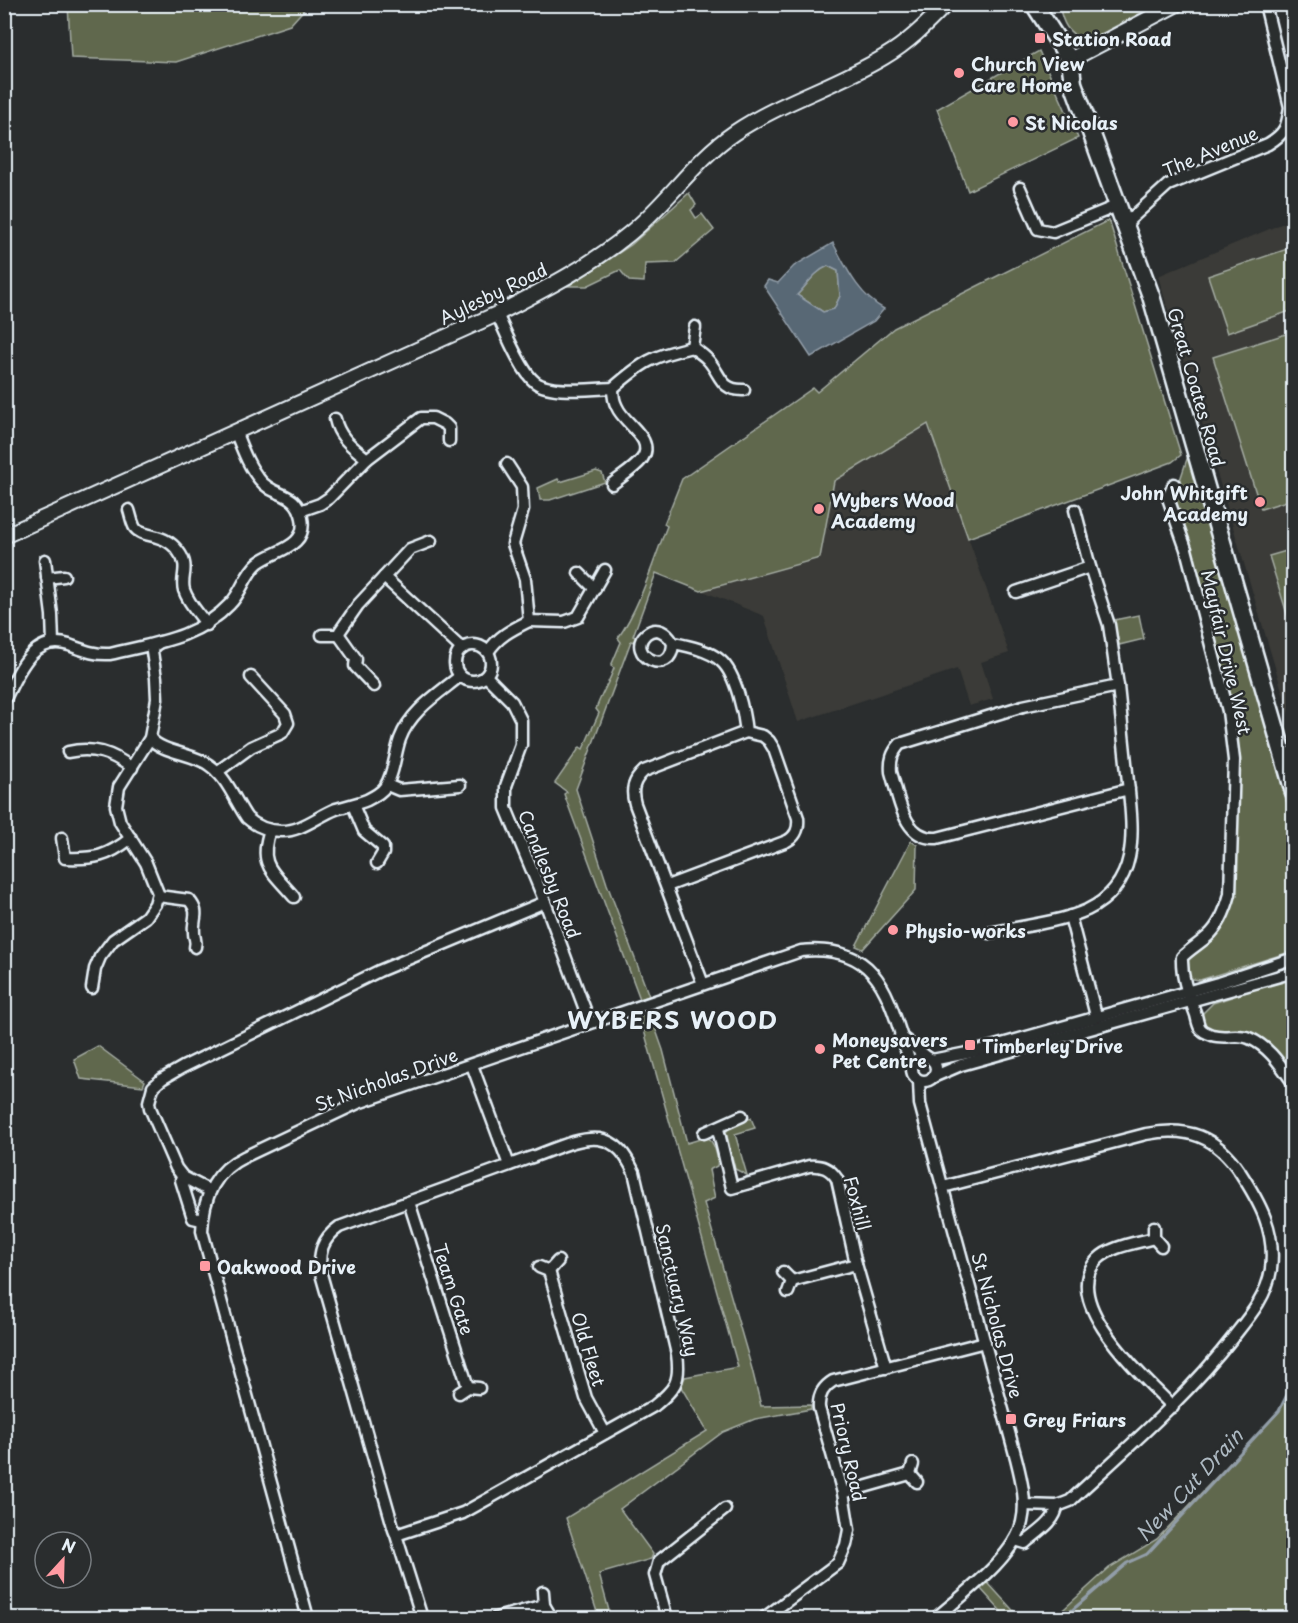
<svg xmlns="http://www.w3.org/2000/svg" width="1298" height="1623" font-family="'Playpen Sans',sans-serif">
<rect width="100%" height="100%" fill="#2a2d2e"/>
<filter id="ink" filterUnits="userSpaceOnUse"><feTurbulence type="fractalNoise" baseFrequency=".0167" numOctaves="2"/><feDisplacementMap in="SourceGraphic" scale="12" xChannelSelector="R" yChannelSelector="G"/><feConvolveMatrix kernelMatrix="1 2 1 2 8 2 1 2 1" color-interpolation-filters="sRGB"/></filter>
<g filter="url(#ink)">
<!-- built -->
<g fill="#3b3b37">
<polygon points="1293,219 1293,727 1158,276"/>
<polygon points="894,328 1009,653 981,662 993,699 969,706 957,669 798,722 764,616 656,572 817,392"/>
</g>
<!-- green -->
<g fill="#61674e" stroke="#a4aca3" stroke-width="1.5">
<polygon points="68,5 68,4 308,5 290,25 176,62 71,58"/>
<path d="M1059,5V4L1156,5L1086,42C1067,32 1063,25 1059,5Z"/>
<polygon points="1039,51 1078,138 968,191 937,109"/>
<polygon points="689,193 696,205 691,210 696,218 702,214 714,230 675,263 645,264 644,282 629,281 620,270 587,286 568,286 631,245"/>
<path d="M1109,220L1181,455L1172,462L968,538L928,424L834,481L820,558L701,591L656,573L633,636L636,637L634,642L631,641L576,789L607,884L649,996L640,999L564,794L567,792L555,783L580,747L583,749L599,713L596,709C601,694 609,683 614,668L611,666L621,642L618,638C640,607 653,562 667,526L664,524L682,479L813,388L817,392L894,328Z"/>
<polygon points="1293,247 1293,310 1227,333 1208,276"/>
<path d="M828,266L838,271L840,296L834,309L823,312L797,295C808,285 813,272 828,266Z"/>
<polygon points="1289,333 1294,348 1293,499 1261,509 1213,357"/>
<polygon points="1190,450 1292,822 1293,951 1200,980 1193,979 1186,974 1183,963 1227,914 1233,715 1229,692 1212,625 1174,498"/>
<polygon points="596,471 602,473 605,482 550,500 540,500 538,488 558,479 560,482"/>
<polygon points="1293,549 1294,549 1293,633 1269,556"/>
<polygon points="1139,615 1144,639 1119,645 1114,620"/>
<polygon points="911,841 917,845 916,890 863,949 856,946"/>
<polygon points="1293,977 1293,1073 1270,1045 1249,1035 1208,1032 1201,1023 1200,1016 1213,1003"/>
<path d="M650,1013L663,1050L687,1143L707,1137C714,1142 719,1157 717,1166L709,1170L715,1198L704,1203L752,1369L761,1406L811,1405V1409L755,1419L723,1432L620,1509L653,1554L651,1559L599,1574L611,1618H599L566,1518L707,1431L681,1387L685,1377L738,1367L640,1016Z"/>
<polygon points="98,1046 145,1081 143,1086 81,1079 74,1059"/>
<polygon points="751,1118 755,1128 735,1134 747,1175 735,1169 726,1132 731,1126"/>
<polygon points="1293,1390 1293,1618 1054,1618 1109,1568 1157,1539 1277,1414"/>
<polygon points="988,1583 1020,1618 1007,1618 981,1589"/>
</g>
<!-- water -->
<path fill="#586774" stroke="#929ea9" stroke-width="1.5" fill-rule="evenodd" d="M833,243C846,267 858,295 884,309L874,321L811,357L764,286L768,280L778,283L794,266ZM828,266L838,271L840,296L834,309L823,312L797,295C807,285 814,272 828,266Z"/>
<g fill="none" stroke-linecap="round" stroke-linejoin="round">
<!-- stream -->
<polyline stroke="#929ea9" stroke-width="3" points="1063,1618 1127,1563 1147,1554 1279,1411 1294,1381"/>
<defs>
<g id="minor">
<polyline points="1020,188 1038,229 1053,232 1119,205"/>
<path d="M1125,224L1168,185L1268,144C1286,133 1287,127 1290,107L1265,4"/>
<path d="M497,314C505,331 521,371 535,382C550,394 594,389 613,388C643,362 652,356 692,347C697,351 704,355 708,360C721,374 720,391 744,390"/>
<polyline points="692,347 695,327"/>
<path d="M335,419C339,438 353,447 367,459"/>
<polyline points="507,464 522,487 523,510 513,544 525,579 529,621 564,622 578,617 605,570"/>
<path d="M612,484C622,476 634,469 642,459C656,439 624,424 617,407C614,402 613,395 613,388"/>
<path d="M1174,484L1168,498L1186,549L1228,711L1234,760L1230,894C1226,909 1220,925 1208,936C1199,944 1190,949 1182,957C1181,978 1189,996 1196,1015C1197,1019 1198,1025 1200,1028C1202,1031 1209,1034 1212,1035C1225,1039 1237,1033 1249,1038C1270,1047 1281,1066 1294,1084"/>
<path d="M129,510C131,516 132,523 135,528C142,538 164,532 178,551C191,567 180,577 184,590C188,603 200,615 207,625"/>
<polyline points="1075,510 1090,567 1109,625 1118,686"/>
<polyline points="300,511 320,504 329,498 367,459 421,418 433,418 445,424 449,428 449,441"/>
<polyline points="45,560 52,615 53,643"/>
<polyline points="579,573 595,589"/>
<polyline points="384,577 462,649"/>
<polyline points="47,578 64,576"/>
<polyline points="1016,592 1090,567"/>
<polyline points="322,635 339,635"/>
<circle cx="473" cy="663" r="18"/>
<path d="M488,652C498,636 513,629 529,621"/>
<polyline points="486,676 512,702 521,720 521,745 506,786 506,808 545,902 590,1023"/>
<polyline points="374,686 355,666 356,659 339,635 340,631 358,605 410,549 431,541"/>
<path d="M4,701C17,675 32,633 69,645C83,650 94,655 110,654C155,643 197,639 230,604C242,592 245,574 258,563C274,550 308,548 302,518C296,490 274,498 260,480C248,466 242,448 235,431"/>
<path d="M150,738C162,753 193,753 209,765C227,777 235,801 247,818C256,826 268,831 281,831C300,832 318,816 336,809C346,806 357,804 367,800C373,797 381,793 385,787C394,774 395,753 400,739C410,711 438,694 460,676"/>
<path d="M68,752C93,746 112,753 132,768"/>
<polyline points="217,772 251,747 282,733 288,723 285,714 251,677"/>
<polyline points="387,785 399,790 460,785"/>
<polyline points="353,805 364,831 383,847 383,853 377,863"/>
<path d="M270,830C258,865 272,871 294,897"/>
<path d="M62,838L65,858C95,859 107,857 131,838"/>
<path d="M667,886L787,841C796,836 799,829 798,818L774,749L769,741L763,736L746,732C744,713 736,674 721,661C709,650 688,646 673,643C667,633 657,625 646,634C624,654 672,680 673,643"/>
<path d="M158,896L189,900C201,914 192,918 194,933C194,939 197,940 195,947"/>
<polyline points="1070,916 1098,1023"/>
<path d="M989,933C1018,927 1061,922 1087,910C1144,882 1132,824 1127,772C1124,744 1121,715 1118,686L1023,706L900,744C892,753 890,760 891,772C899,798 903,840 937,838L1129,789"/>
<path d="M703,984L635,804C631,790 633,781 644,771L746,732"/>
<polyline points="92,988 95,969 100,957 113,940 146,917 155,904 158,893 146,863 120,822 116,806 119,787 150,738 157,699 156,678 152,652 153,647 160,642"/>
<polyline points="900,1036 927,1057"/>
<circle cx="924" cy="1069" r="12"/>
<polyline points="932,1060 977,1051 1218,983 1294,958"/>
<polyline points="472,1065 509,1165"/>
<polyline points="933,1077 961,1065 1294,972"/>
<path d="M919,1081L920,1104L1016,1458C1021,1478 1027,1501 1022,1522C1015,1557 962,1595 936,1618"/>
<path d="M718,1129L732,1188L809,1166C822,1165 830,1168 837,1179L856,1264L886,1368"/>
<polyline points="704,1133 742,1116"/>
<polyline points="183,1177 181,1180 193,1218 202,1220"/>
<path d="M943,1187L1146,1134C1188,1126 1216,1136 1240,1172C1260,1203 1276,1231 1271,1269C1267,1296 1250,1316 1234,1336C1186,1398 1127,1448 1070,1501L1057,1506L1024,1505"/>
<polyline points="210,1191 183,1177 176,1168 150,1108 149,1102 153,1087 162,1079 183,1067 379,971 545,902"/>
<polyline points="409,1202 468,1387"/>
<polyline points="1154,1227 1154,1238 1161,1246"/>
<path d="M1154,1238C1137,1243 1111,1246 1098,1259C1056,1300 1145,1378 1173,1407"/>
<polyline points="539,1267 549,1271 558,1261"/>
<polyline points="549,1271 586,1398 605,1433"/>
<polyline points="783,1272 792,1281 788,1292"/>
<polyline points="792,1281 856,1264"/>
<polyline points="459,1393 468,1387 479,1388"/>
<polyline points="913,1464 910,1474 917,1482"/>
<polyline points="843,1493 910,1474"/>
<path d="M396,1535L463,1513L654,1406C675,1389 681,1382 677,1354L634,1172C626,1156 618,1142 599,1139C579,1136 548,1152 529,1158C465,1181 402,1204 339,1227C322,1239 318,1253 321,1274L394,1530L396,1535L422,1618"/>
<path d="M1015,1540L1025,1543C1036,1533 1056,1522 1057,1506"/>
<polyline points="543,1592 544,1605 550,1615"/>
<path d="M308,1618L202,1231C203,1199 214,1171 244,1157L358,1103L801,951C886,943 889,1005 912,1068"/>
<polyline points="496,1618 544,1605"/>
<polyline points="667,1618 655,1575 659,1561 725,1509"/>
<path d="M764,1618L838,1563L846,1545L849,1530L843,1493L819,1408C818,1396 823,1387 833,1381L985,1342"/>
</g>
<g id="tertiary">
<polyline points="1070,60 1177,4"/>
<path d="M4,536L497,314C543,290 589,267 629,234C667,204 694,160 734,133C780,102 836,86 884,57C908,43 927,24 946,4"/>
</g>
<polyline id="primary" points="1034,4 1070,60 1073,83 1151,296 1294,792"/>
</defs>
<!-- minor casing -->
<use href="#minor" stroke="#e8f1f8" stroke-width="15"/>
<!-- tertiary casing -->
<use href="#tertiary" stroke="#e8f1f8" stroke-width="18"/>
<!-- primary casing -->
<use href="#primary" stroke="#e8f1f8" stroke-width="21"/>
<!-- minor -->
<use href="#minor" stroke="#2a2d2e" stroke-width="10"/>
<!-- tertiary -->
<use href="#tertiary" stroke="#2a2d2e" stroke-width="14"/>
<!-- primary -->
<use href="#primary" stroke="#2a2d2e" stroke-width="16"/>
</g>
</g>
<!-- markers -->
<g fill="#ff9aa2" stroke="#2a2d2e" stroke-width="2">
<rect x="1034" y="32" width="12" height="12" rx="3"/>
<circle cx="959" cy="73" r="6"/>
<circle cx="1013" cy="122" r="6"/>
<circle cx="1260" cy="502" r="6"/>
<circle cx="819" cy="509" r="6"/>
<circle cx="893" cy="930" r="6"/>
<rect x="964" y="1039" width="12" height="12" rx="3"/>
<circle cx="820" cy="1049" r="6"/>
<rect x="199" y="1260" width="12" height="12" rx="3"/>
<rect x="1005" y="1413" width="12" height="12" rx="3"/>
</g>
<g text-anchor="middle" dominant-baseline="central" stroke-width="5" stroke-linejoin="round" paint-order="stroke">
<!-- poi labels -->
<g font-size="18" font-weight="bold" fill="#e8f1f8" stroke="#2a2d2e" text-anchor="start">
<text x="1052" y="38">Station Road</text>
<text x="971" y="63">Church View<tspan x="971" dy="21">Care Home</tspan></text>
<text x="1025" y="122">St Nicolas</text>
<text x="1248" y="492" text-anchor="end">John Whitgift<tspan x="1248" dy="21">Academy</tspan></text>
<text x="831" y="499">Wybers Wood<tspan x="831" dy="21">Academy</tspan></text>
<text x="905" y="930">Physio-works</text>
<text x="832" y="1039">Moneysavers<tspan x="832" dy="21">Pet Centre</tspan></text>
<text x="982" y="1045">Timberley Drive</text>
<text x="217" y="1266">Oakwood Drive</text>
<text x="1023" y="1419">Grey Friars</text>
</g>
<!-- street labels -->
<g font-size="18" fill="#e8f1f8" stroke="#2a2d2e">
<text transform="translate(1210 151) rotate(-23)">The Avenue</text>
<text transform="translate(493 293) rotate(-26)">Aylesby Road</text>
<text transform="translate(1197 387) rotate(74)">Great Coates Road</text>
<text transform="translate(1227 652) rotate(77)">Mayfair Drive West</text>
<text transform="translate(550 874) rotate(68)">Candlesby Road</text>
<text transform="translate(386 1079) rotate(-20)">St Nicholas Drive</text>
<text transform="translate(858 1203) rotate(75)">Foxhill</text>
<text transform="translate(454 1289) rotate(72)">Team Gate</text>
<text transform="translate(678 1290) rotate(77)">Sanctuary Way</text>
<text transform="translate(998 1325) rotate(75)">St Nicholas Drive</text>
<text transform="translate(589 1349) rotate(73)">Old Fleet</text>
<text transform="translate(849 1452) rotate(77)">Priory Road</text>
</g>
<!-- water labels -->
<g font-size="20" font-style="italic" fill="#aebac3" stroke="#2a2d2e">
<text transform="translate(1189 1485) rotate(-47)">New Cut Drain</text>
</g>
<!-- district labels -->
<g font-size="24" font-weight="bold" letter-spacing="1.5" fill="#e8f1f8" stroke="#2a2d2e">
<text x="673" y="1019">WYBERS WOOD</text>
</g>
</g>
<!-- margin -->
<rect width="1298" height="1623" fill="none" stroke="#2a2d2e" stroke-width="24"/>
<rect x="12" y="12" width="1274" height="1599" fill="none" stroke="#e8f1f8" stroke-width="2" filter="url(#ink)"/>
<!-- north arrow -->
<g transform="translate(63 1560) rotate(22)"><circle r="28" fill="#2a2d2e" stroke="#767b7f" stroke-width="1.5"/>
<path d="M0-4.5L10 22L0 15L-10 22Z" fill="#ff9aa2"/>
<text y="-9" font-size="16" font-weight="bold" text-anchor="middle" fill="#e8f1f8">N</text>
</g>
</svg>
